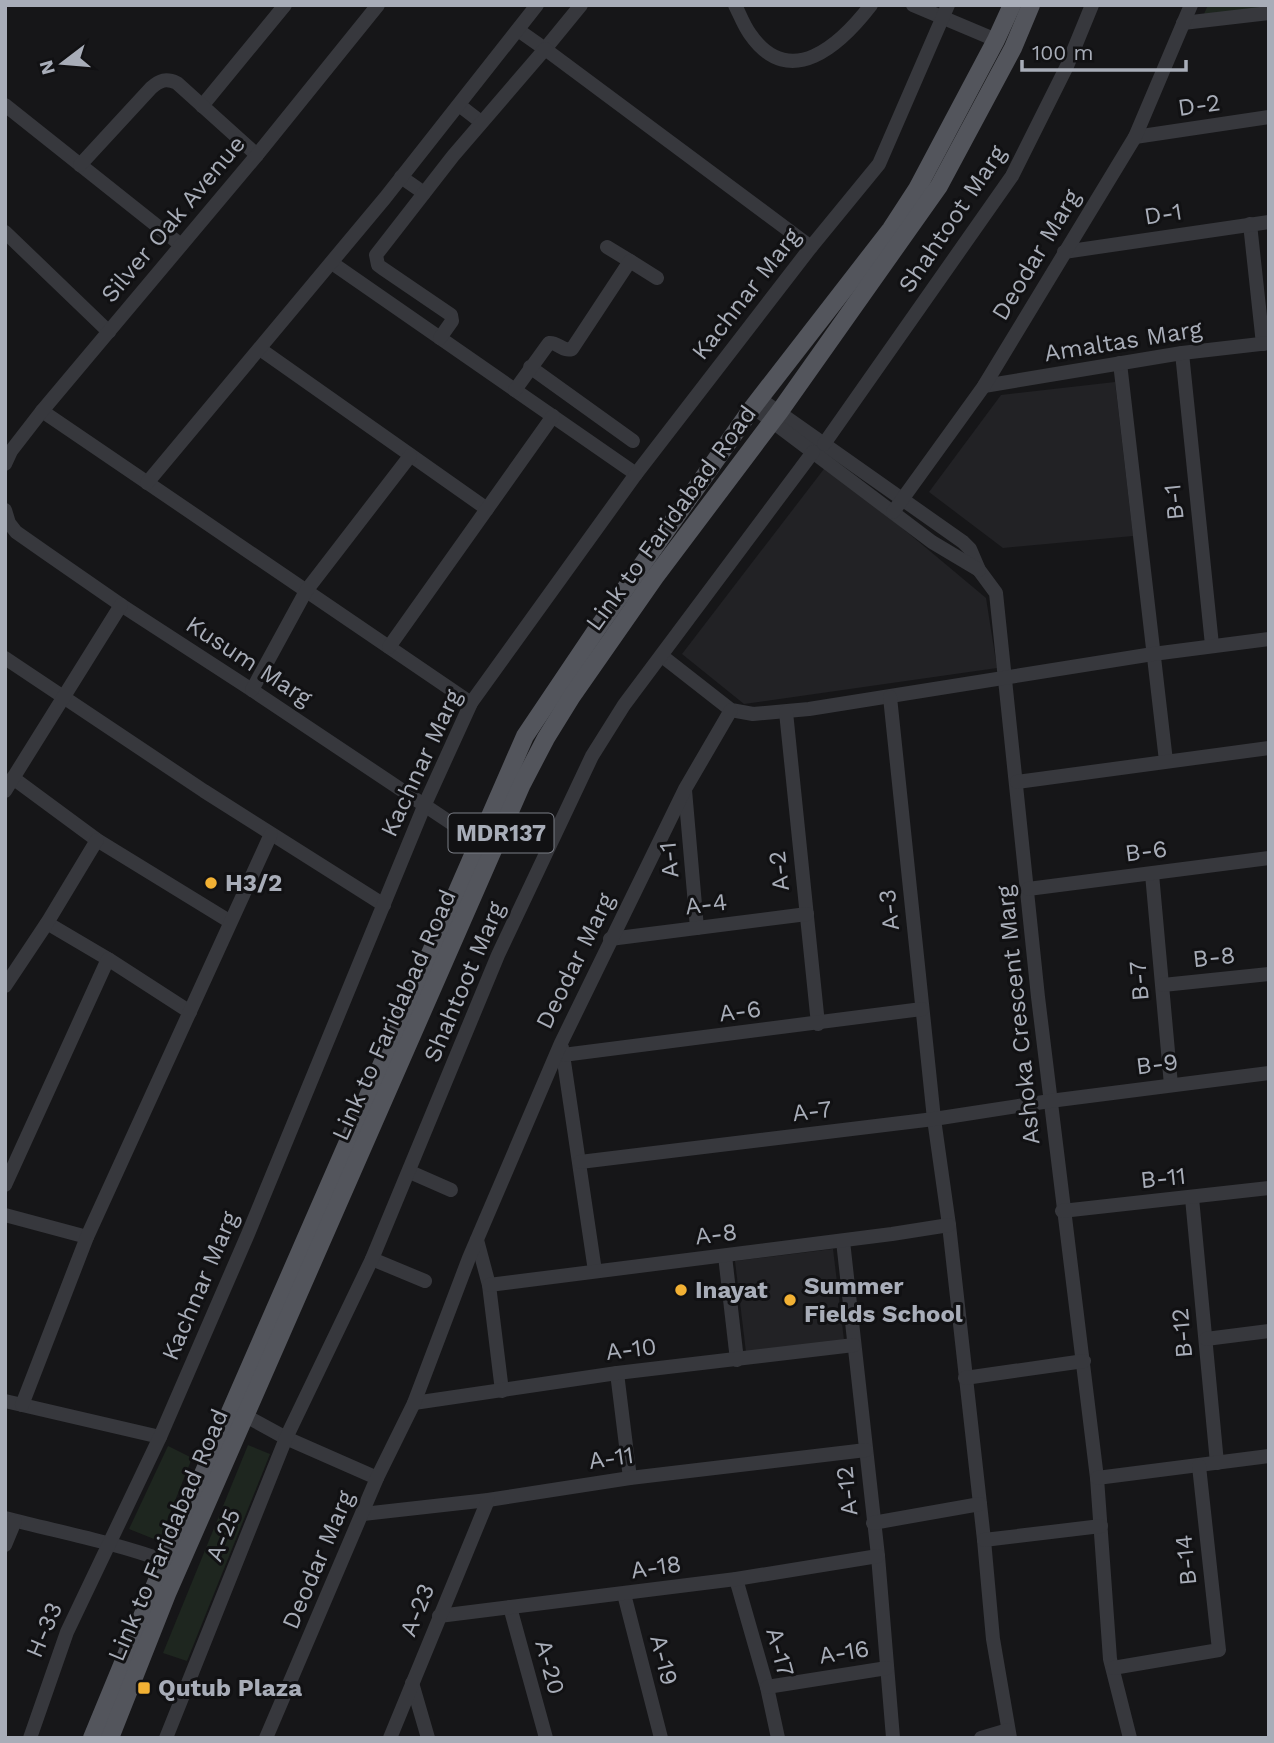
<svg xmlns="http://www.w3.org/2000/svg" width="1274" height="1743" font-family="'Work Sans',sans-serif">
<rect width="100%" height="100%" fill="#161618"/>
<!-- built -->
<g fill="#222225">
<polygon points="1115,382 1133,536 1003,548 929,492 1001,395"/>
<polygon points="827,465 986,598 997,668 744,704 682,654"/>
<polygon points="833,1249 844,1340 746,1352 735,1261"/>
</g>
<!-- green -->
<g fill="#1e261f">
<polygon points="1208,5 1269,5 1269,9 1204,14"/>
<polygon points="248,1445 270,1454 187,1661 163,1653"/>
<polygon points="168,1446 192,1458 159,1541 129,1529"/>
</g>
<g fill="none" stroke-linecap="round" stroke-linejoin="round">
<!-- minor -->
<g stroke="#37383d" stroke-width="14">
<path d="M735,5C740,15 744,26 750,34C790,92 841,44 871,5"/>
<polyline points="913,5 996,40"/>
<polyline points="1183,23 1269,13"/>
<polyline points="518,30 545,49 581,5"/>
<polyline points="5,105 181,245"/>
<polyline points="459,105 481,122"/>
<polyline points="202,106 285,5"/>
<polyline points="1135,137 1269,117"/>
<path d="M80,165L151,88C160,80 166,78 177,83L257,155"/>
<polyline points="401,177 424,193"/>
<polyline points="1250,224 1263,344"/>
<polyline points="5,232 109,332"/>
<polyline points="607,247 630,261"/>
<polyline points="1064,252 1269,222"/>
<polyline points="332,263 636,474"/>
<polyline points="440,338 452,321 451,315 382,268 378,265 376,255 453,156 545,49 811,247"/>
<polyline points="260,349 487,509"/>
<polyline points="1182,353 1212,645"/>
<polyline points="1120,363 1166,761"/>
<polyline points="530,367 633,441"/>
<polyline points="984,386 1182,353 1269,343"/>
<path d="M515,390L549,343C558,342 563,352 572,349L630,261L657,278"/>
<polyline points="760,399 963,542 970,549 979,570 996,593 1038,997 1097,1478 1110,1659 1130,1738"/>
<polyline points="753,407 932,542 979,570"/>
<polyline points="42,411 471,703"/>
<polyline points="824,444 1012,176 1067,66 1092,5"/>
<polyline points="5,464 11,451 42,411 257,155 378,5"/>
<polyline points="147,483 385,198 537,5"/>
<polyline points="5,510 9,523 16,532 46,553 121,605 252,690 478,841"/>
<polyline points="893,512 984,386 1135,137 1191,5"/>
<polyline points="389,647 553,416"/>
<polyline points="662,656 731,710 753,714 809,709 1153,654 1269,639"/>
<polyline points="5,658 204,791 384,905"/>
<polyline points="252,690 306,591 410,456"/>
<polyline points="890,697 934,1119 949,1225 984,1540 993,1639 1010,1738"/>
<polyline points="786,712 818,1024"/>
<polyline points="13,778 97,840 229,921"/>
<polyline points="1017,782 1269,748"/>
<polyline points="685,790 697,928"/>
<polyline points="5,791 121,605"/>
<polyline points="1152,874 1171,1085"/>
<polyline points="1028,889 1269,858"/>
<polyline points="47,923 108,959"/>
<polyline points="610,939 807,914"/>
<polyline points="1163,985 1269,974"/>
<polyline points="5,986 47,923 97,840"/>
<polyline points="562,1048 595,1271"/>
<polyline points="563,1055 922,1009"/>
<polyline points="580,1162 934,1119 1050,1101 1269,1073"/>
<polyline points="410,1172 451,1190"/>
<polyline points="5,1185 108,959 190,1012"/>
<polyline points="1192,1198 1217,1463"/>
<polyline points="1062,1211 1269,1188"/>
<polyline points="5,1215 87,1237"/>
<polyline points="477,1240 489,1285 502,1391"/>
<polyline points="843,1241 878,1556 893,1738"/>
<polyline points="725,1256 737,1360"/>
<polyline points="372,1259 425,1281"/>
<polyline points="489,1285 892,1234 949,1225"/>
<polyline points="1206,1339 1269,1331"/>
<polyline points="617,1373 630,1478"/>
<polyline points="965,1378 1084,1361"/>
<polyline points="5,1401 160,1437"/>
<polyline points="414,1403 617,1373 854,1345"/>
<polyline points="22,1405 87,1237 271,834"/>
<polyline points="246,1416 286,1438 377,1478"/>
<polyline points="1097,1478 1269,1456"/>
<polyline points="363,1514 488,1500 630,1478 866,1450"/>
<path d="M5,1518C59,1532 113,1542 165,1561"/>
<polyline points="873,1523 980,1504"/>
<polyline points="984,1540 1101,1526"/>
<polyline points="5,1545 15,1521"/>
<polyline points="736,1579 767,1687 778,1738"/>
<polyline points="624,1594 661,1738"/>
<polyline points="510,1607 546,1738"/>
<polyline points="439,1616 736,1579 878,1556"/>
<polyline points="1113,1668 1219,1650 1199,1466"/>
<polyline points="412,1683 428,1738"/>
<polyline points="767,1687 887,1668"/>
<polyline points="30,1738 67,1632 160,1437 248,1234 425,804 471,703 636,474 811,247 879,164 948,5"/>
<polyline points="166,1738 286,1438 372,1259 498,955 592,756 624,705 813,452"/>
<polyline points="266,1738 377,1478 414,1403 469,1258 561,1043 685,789 731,710"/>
<polyline points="390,1738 488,1500"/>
<polyline points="981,1738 1008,1730"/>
</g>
<!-- major -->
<g stroke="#53555c" stroke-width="18">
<polyline points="92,1738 165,1561 525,736 597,629 753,407 891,229 917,189 996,40 1012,5"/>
<polyline points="110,1738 167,1594 522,784 546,738 572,696 655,577 780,411 939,186 1013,48 1031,5"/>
</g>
</g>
<!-- markers -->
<g fill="#f2b134" stroke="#111113" stroke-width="2.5">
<circle cx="211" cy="883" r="7"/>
<circle cx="681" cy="1290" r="7"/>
<circle cx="790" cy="1300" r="7"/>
<rect x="137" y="1681" width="14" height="14" rx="3.5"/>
</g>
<g text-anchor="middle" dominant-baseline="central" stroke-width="6" stroke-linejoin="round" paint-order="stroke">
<!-- shield labels -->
<rect fill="#111113" stroke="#7b7e86" stroke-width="2" x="448.5" y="813.5" width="105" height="39" rx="5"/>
<g font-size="23" font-weight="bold" fill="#a8adb8">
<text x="501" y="833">MDR137</text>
</g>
<!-- street labels -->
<g font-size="24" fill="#a8adb8" stroke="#111113">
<text transform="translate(1199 105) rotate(-8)">D-2</text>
<text transform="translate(1163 214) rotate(-9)">D-1</text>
<text transform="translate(173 219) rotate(-50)">Silver Oak Avenue</text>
<text transform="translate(952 219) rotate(-56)">Shahtoot Marg</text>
<text transform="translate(1036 255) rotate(-59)">Deodar Marg</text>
<text transform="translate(746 294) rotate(-52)">Kachnar Marg</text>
<text transform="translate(1123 341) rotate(-9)">Amaltas Marg</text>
<text transform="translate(1174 502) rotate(-96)">B-1</text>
<text transform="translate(671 518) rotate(-54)">Link to Faridabad Road</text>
<text transform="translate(249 661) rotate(33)">Kusum Marg</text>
<text transform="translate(421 763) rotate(-65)">Kachnar Marg</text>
<text transform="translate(1146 851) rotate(-7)">B-6</text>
<text transform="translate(669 860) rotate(-95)">A-1</text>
<text transform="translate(779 871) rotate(-96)">A-2</text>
<text transform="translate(706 904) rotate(-7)">A-4</text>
<text transform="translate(889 910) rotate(-96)">A-3</text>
<text transform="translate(1214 957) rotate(-6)">B-8</text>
<text transform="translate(575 961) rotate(-64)">Deodar Marg</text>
<text transform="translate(1139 981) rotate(-95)">B-7</text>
<text transform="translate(464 982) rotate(-67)">Shahtoot Marg</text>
<text transform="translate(740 1011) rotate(-7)">A-6</text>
<text transform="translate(394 1015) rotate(-66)">Link to Faridabad Road</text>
<text transform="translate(1018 1015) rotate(-96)">Ashoka Crescent Marg</text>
<text transform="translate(1157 1064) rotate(-7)">B-9</text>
<text transform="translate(812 1111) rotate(-7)">A-7</text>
<text transform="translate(1163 1178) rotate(-6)">B-11</text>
<text transform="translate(716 1234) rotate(-7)">A-8</text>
<text transform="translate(200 1286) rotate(-67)">Kachnar Marg</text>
<text transform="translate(1182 1333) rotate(-95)">B-12</text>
<text transform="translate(631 1349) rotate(-7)">A-10</text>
<text transform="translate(611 1458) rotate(-8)">A-11</text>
<text transform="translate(847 1491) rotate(-96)">A-12</text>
<text transform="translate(168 1535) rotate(-67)">Link to Faridabad Road</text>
<text transform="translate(223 1535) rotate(-68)">A-25</text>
<text transform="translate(318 1560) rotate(-67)">Deodar Marg</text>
<text transform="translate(1186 1560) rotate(-96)">B-14</text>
<text transform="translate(656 1567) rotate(-8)">A-18</text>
<text transform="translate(417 1610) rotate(-68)">A-23</text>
<text transform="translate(44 1630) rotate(-67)">H-33</text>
<text transform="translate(780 1652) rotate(75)">A-17</text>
<text transform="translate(844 1652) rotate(-9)">A-16</text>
<text transform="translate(664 1660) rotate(76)">A-19</text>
<text transform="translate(550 1667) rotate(75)">A-20</text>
</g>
<!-- poi labels -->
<g font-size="24" font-weight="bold" fill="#a8adb8" stroke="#111113" text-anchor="start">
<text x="225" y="883">H3/2</text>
<text x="804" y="1286">Summer<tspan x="804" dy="28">Fields School</tspan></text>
<text x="695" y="1290">Inayat</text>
<text x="158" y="1688">Qutub Plaza</text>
</g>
</g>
<!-- border -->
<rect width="1274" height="1743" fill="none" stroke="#a8adb8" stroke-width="14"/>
<!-- north arrow -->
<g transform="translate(63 63) rotate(254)" stroke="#111113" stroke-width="5" paint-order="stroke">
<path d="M0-5L12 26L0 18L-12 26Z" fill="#a8adb8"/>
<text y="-10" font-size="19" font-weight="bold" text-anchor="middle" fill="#a8adb8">N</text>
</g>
<!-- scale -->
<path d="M1022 60v10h164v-10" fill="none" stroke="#a8adb8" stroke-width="3.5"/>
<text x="1032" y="60" font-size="21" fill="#a8adb8" stroke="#111113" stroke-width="5" paint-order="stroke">100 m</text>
</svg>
